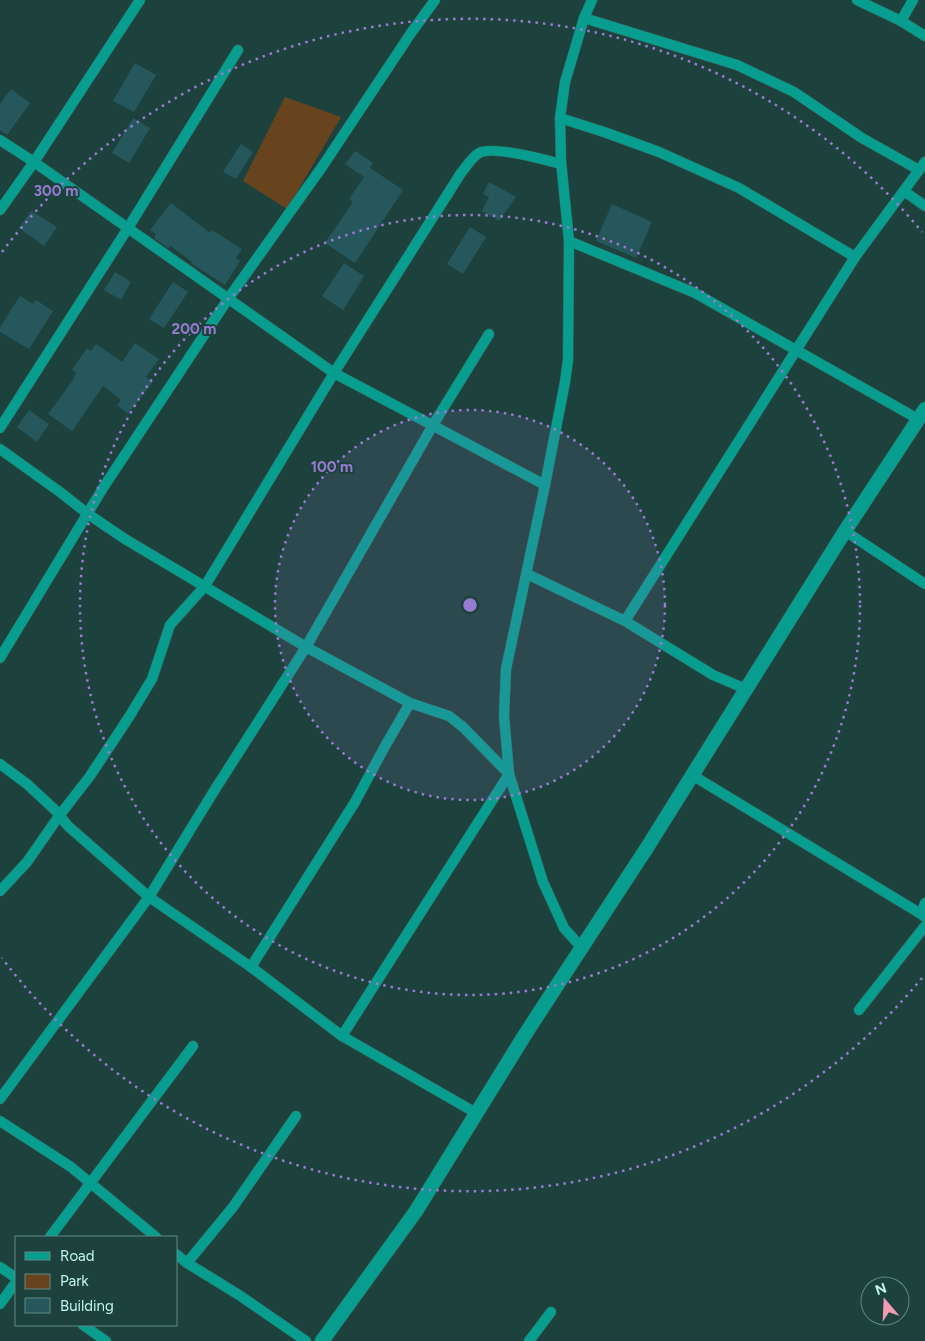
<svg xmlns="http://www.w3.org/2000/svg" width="925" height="1341" font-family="Figtree,sans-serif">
<rect width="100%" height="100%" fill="#1d423d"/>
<!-- green -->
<polygon fill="#68441e" points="285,97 341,117 287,209 243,181"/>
<!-- building -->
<g fill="#26575c">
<polygon points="135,63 156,75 134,112 113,101"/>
<polygon points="11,89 30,103 7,135 0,130 0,104"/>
<polygon points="133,118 150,128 129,163 112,153"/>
<polygon points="241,144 253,152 236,179 223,172"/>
<polygon points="355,151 373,163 370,168 403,190 355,263 325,243 353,202 349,199 364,177 345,164"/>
<polygon points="489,182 516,197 499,221 482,211 489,197 483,194"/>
<polygon points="171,203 210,233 212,230 242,249 236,258 240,261 225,285 191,263 192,262 171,246 168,248 154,238 156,234 150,230"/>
<polygon points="612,204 652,222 636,258 596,241"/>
<polygon points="31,211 57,227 44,246 19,228"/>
<polygon points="470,227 486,237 463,274 447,264"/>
<polygon points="344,263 364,276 343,310 322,296"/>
<polygon points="115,272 131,282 121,300 104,290"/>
<polygon points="173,282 188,292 164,328 149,319"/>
<polygon points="20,296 33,304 36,300 53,311 29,349 0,332 0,327"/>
<polygon points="135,343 159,359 146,377 153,382 128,414 117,405 121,400 103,386 72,431 48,414 73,380 76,372 72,370 87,348 91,351 96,344 122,362"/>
<polygon points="29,410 49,424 37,442 17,427"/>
</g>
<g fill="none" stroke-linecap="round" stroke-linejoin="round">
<defs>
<g id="minor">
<polyline points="857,0 901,21 925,36"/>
<polyline points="584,18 737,65 794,92 862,138 919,170"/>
<polyline points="901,21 913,0"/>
<polyline points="560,118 604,132 659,152 739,188 855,257"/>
<polyline points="0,140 34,162 334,373 545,485"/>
<polyline points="904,191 925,206"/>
<polyline points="0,210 34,162 140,0"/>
<polyline points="569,241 695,293 918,419 924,416"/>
<polyline points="0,428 128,228 238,50"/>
<polyline points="0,449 60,492 88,514 125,539 306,647 410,703 449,716 463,727 509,774 342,1036"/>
<polyline points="845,531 925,584"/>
<polyline points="527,574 625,621 713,675 746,689"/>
<polyline points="625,621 855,257 925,162"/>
<polyline points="0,658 103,488 228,299 322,167 411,33 435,0"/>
<polyline points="0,764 27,784 55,810 68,826 149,897 251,967 342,1036 476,1113"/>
<polyline points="692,775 921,914"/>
<path d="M0,891L27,862L59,816L90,776L129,717L152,679L170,625L205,586L334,373L461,173C466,167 472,157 479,153C491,145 546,160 561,164"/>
<polyline points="925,903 921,914 925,917"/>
<polyline points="581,947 564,928 543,882 509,774 504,716 506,669 545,485 565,382 568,360 569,241 561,161 560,118 565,82 584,18 592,0"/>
<polyline points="251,967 355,802 384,748 410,703"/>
<polyline points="859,1010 925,926"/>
<polyline points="0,1099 149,897 214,791 306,647 433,425 489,334"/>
<polyline points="0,1121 71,1167 156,1237"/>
<polyline points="50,1237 193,1046"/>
<polyline points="176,1254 187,1263 239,1295 306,1341"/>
<polyline points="187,1263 233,1207 296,1116"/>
<polyline points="0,1267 16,1278"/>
<polyline points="0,1304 16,1282"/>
<polyline points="83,1325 106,1341"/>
<polyline points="529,1341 551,1312"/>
</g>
<polyline id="tertiary" points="322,1341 416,1211 526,1033 648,846 845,531 925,409"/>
</defs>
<!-- minor casing -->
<use href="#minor" stroke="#36625c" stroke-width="11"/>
<!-- tertiary casing -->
<use href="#tertiary" stroke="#36625c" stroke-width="15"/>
<!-- minor -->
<use href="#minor" stroke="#079d8f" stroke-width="10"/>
<!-- tertiary -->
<use href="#tertiary" stroke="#079d8f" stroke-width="14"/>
</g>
<!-- distance rings -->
<circle cx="470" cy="605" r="195" fill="#977cd1" fill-opacity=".12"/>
<g fill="none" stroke="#977cd1" stroke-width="2.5" stroke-dasharray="2.5 5">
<circle cx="470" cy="605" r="195"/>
<circle cx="470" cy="605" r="390"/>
<path d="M922 978A586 586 0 0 1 2 958M2 252A586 586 0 0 1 922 232"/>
</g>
<circle cx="470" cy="605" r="8" fill="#977cd1" stroke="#1d423d" stroke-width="2.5"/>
<g font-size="15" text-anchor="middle" font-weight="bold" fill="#977cd1" stroke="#1d423d" stroke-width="4" stroke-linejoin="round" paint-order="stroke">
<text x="56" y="196">300 m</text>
<text x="194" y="334">200 m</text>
<text x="332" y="472">100 m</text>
</g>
<!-- legend -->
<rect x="15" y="1236" width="162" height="90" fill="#1d423d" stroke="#5e8983"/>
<rect x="25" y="1252" width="25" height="8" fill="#079d8f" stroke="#5e8983"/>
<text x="60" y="1261" font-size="15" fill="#c0f4ec">Road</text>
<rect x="25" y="1274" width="25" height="15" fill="#68441e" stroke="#5e8983"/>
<text x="60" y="1286" font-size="15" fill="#c0f4ec">Park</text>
<rect x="25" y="1298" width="25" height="15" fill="#26575c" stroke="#5e8983"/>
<text x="60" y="1311" font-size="15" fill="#c0f4ec">Building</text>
<!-- north arrow -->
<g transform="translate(885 1301) rotate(341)"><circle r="24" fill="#1d423d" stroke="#5e8983"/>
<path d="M0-4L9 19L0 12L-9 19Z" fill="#f29aaf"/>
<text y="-8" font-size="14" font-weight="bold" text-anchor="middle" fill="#c0f4ec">N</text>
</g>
</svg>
